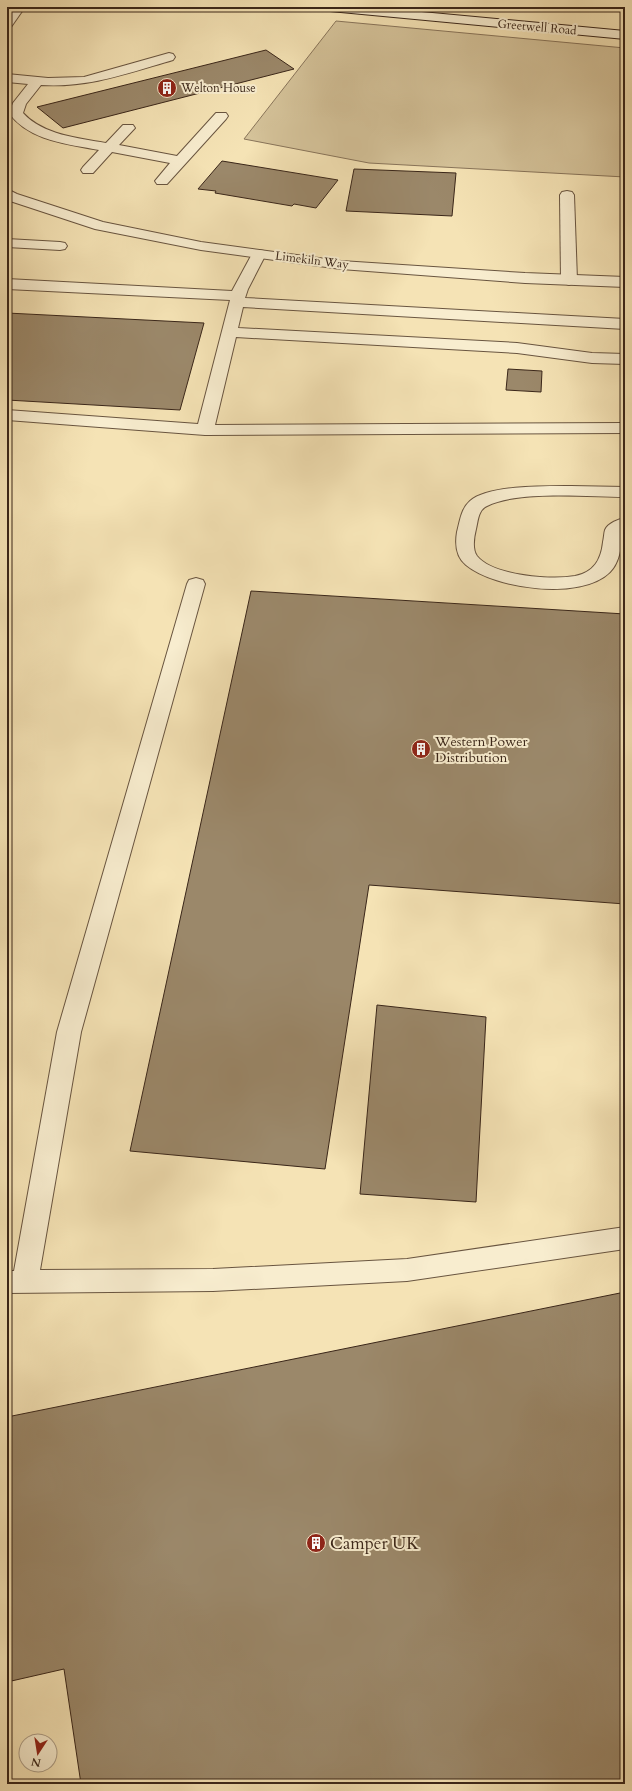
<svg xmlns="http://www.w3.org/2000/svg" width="632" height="1791" font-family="Cardo,serif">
<rect width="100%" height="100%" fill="#f5e3b5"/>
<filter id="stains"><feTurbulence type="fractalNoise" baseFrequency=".005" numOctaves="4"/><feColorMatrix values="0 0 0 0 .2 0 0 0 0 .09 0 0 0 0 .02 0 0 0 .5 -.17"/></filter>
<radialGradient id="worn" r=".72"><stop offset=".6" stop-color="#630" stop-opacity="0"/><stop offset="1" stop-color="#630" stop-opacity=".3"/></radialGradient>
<!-- green -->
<polygon fill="#d5c39a" stroke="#88745a" points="336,21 625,48 625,177 369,163 244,139"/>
<!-- building -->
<g fill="#9b886a" stroke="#3a2619">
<polygon points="266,50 294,69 63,128 37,107"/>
<polygon points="222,161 338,180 316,208 294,204 292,206 215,193 216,191 198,189"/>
<polygon points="354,169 456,173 452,216 346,211"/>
<polygon points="7,313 204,323 180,410 7,400"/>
<polygon points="508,369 542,371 541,392 506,390"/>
<polygon points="251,591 625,614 625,904 369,885 325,1169 130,1151"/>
<polygon points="377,1005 486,1017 476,1202 360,1194"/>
<polygon points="625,1292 625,1784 81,1784 64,1669 7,1682 7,1417"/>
</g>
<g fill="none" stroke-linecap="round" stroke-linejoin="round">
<defs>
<g id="lane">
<path d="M169,53L173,54L175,57L173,60C128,73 89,88 41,85L26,104L23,113C43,135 78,138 106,143L123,125H133L135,128L119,145L177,156L216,113H226L228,116L226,119L167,184H157L155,181L170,163L112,152L93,173H83L81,170L83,167L99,150C68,144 29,141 9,113L13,103L28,84L7,82V74L48,78L84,77Z"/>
<polygon points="567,191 572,192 574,195 577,280 574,283 569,285 564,283 561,280 560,195 562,192"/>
<polygon points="7,239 60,242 65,243 67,246 65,249 60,250 7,247"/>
<polygon points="259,250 264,251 266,254 248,289 245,298 625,319 625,329 243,307 238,328 517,343 592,353 625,354 625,364 592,363 517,353 236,337 215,425 625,423 625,433 205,435 7,420 7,410 198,424 230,300 7,289 7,279 232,291 252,254 254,251"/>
<path d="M571,486L625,487V497C589,497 519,490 487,506C478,510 478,521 476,529C474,537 472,549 477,556C493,576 552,580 575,576C594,572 601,560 603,542C604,538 604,533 605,530C608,523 619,519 625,518V531L623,532C621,546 620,562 610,572C581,601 495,589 466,565C456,557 455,544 457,532C460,521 461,509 470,501C488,485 547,486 571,486Z"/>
<polygon points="196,578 203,580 205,584 81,1032 40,1270 213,1269 407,1259 625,1227 625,1249 407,1281 213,1291 7,1293 7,1271 14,1271 57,1032 187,584 189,580"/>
</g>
<g id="street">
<polygon points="13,7 25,7 11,27 7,28 7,15"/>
<polygon points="7,189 17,194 103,222 201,242 341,261 525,273 625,277 625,287 525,283 341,269 201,250 95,229 7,200"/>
</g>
<polygon id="secondary" points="324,7 368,7 625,31 625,39 330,11 326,10"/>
</defs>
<!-- lane casing -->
<use href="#lane" stroke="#695540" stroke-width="2"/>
<!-- street casing -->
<use href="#street" stroke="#695540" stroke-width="2"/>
<!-- secondary casing -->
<use href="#secondary" stroke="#3a2619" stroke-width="2"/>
<!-- lane -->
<use href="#lane" fill="#f8edcf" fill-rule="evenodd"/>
<!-- street -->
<use href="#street" fill="#f8edcf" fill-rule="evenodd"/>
<!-- secondary -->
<use href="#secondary" fill="#f8edcf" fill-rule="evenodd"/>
</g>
<!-- icons -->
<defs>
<symbol id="building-disc" viewBox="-11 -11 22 22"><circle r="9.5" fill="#8f2418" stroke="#f8edcf"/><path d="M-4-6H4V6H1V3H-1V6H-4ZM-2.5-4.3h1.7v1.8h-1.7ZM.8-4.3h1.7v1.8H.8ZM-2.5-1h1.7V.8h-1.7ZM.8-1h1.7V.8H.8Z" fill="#fff"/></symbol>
</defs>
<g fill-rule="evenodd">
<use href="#building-disc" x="156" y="77" width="22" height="22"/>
<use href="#building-disc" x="410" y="738" width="22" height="22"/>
<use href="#building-disc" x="305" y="1532" width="22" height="22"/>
</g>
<g text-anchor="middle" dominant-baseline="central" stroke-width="4" stroke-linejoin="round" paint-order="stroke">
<!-- far-street labels -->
<g font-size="12" fill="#3a2619" stroke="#f8edcf">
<text transform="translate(537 27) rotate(5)">Greetwell Road</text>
<text transform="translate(312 260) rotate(7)">Limekiln Way</text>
</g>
<!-- far-poi labels -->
<g font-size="12" fill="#3a2619" stroke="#f8edcf" text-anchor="start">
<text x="181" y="88">Welton House</text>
</g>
<!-- poi labels -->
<g font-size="14" fill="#3a2619" stroke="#f8edcf" text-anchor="start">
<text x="435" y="741">Western Power<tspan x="435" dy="16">Distribution</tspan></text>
</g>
<!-- near-poi labels -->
<g font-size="17" fill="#3a2619" stroke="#f8edcf" text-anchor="start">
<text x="330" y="1543">Camper UK</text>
</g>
</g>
<!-- margin -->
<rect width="632" height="1791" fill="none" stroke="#f5e3b5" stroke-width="24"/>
<rect x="8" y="8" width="616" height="1775" fill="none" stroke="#3a2619" stroke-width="2"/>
<rect x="12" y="12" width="608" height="1767" fill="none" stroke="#3a2619"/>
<!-- north arrow -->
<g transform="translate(38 1753) rotate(192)"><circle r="19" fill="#f8edcf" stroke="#ac9d86"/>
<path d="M0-3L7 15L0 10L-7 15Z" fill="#8f2418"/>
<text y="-6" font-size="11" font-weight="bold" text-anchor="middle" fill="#3a2619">N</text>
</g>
<rect width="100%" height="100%" filter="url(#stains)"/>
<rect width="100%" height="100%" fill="url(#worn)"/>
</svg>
